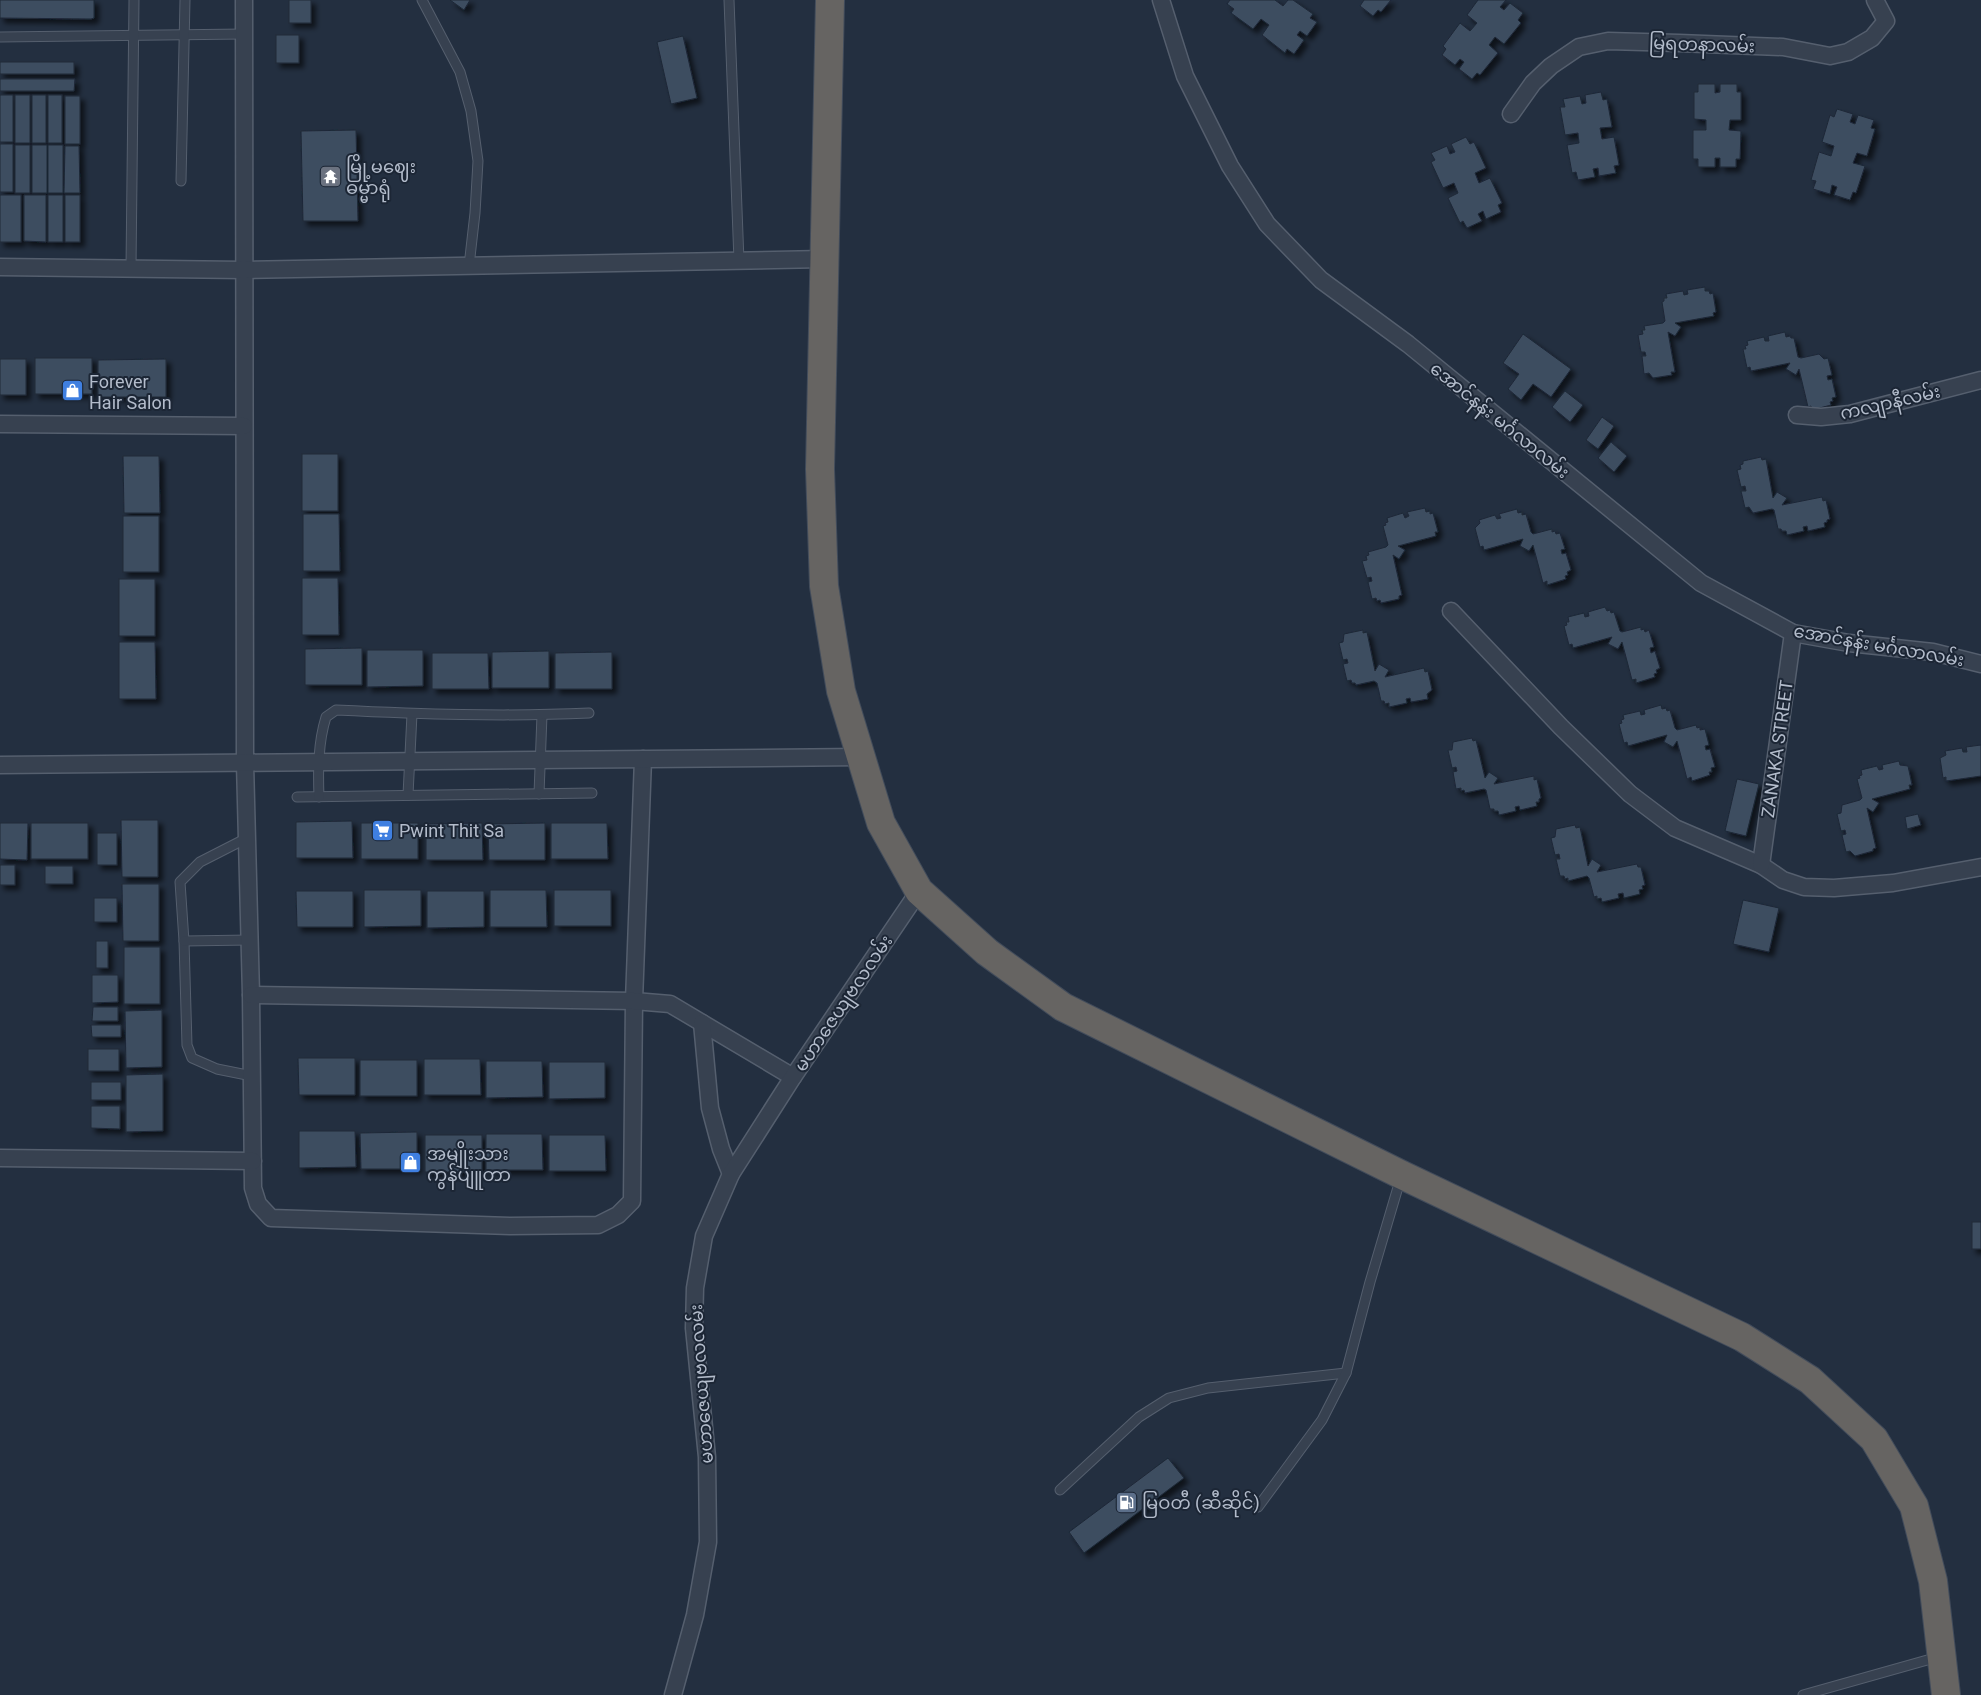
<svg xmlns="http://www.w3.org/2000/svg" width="1981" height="1695" font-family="Roboto,'Noto Sans Myanmar',sans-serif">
<defs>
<filter id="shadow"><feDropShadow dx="4.5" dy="4.5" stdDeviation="2.5" flood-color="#0009"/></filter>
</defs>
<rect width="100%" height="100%" fill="#232f40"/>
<!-- building -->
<g fill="#3e4d60" stroke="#1e2837" filter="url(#shadow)">
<polygon points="0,0 94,0 94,18 91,19 0,18"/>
<polygon points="0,0 94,0 94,18 91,19 0,18"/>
<rect x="289" y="0" width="22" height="23"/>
<polygon points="450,0 470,0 464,10"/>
<polygon points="1230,0 1275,0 1283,6 1288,0 1293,0 1313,14 1310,18 1317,22 1307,36 1300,31 1297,35 1304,40 1294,54 1287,49 1285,53 1262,35 1269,25 1261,19 1253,29 1231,13 1234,9 1227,4"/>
<polygon points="1364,0 1391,0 1381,12 1378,10 1373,16 1360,6"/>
<polygon points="1478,0 1506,0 1500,7 1504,10 1510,3 1523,13 1518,20 1521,23 1504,44 1495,37 1489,45 1498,53 1480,75 1477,73 1472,79 1459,69 1464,62 1460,59 1455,65 1442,55 1446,49 1443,46 1460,23 1470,31 1477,23 1467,15"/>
<rect x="276" y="35" width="23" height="28"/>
<polygon points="683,36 697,98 671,104 657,42"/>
<rect x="0" y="62" width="74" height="12"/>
<polygon points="0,79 75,79 74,91 0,91"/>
<polygon points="1698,84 1715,84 1715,93 1720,92 1720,84 1737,84 1737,92 1741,92 1741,120 1730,120 1729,130 1741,131 1740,159 1736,159 1736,167 1720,167 1720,158 1715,158 1715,167 1698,167 1698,159 1693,159 1693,130 1706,130 1706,120 1694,119 1694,92 1698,92"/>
<polygon points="1601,92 1603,100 1607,99 1612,127 1600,128 1602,139 1614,137 1619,165 1614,166 1616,173 1599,176 1598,168 1593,169 1595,177 1578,180 1576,172 1572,173 1567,145 1579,143 1578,133 1565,135 1560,107 1565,107 1563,99 1580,96 1582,104 1586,103 1585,95"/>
<rect x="0" y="95" width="13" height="47"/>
<rect x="15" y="95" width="15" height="48"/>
<rect x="32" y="95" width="14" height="48"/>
<rect x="48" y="95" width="14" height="48"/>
<rect x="65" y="96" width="15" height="48"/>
<polygon points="1837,109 1853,114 1850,122 1855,124 1858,115 1874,120 1871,128 1875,129 1867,156 1857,153 1853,163 1865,166 1856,193 1853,192 1850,200 1834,195 1837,187 1832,185 1830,194 1813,189 1816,181 1811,180 1819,152 1831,156 1834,146 1822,142 1830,115 1834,117"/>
<polygon points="356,130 358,221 303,221 301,131"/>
<polygon points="1466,137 1470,144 1474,142 1486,168 1475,173 1479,183 1490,178 1502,203 1498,205 1501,212 1486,219 1483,211 1478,214 1482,221 1467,228 1463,221 1460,223 1448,198 1458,193 1454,183 1443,188 1431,162 1435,160 1431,153 1447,146 1450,154 1455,152 1451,144"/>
<rect x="0" y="144" width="13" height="48"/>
<rect x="15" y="145" width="15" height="48"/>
<rect x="32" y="145" width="15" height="48"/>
<rect x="48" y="145" width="15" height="48"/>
<polygon points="65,146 79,146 80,193 64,193"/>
<rect x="0" y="195" width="21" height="47"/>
<polygon points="24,195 46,195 46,242 24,241"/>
<rect x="48" y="195" width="15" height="47"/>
<rect x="65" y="195" width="15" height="47"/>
<polygon points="1705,287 1705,291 1709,291 1710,294 1713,293 1716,312 1713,313 1714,316 1675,323 1681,327 1675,336 1668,332 1675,372 1671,372 1672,375 1653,378 1649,373 1644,374 1642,356 1646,356 1645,352 1641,352 1638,335 1643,334 1642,330 1645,330 1644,326 1663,323 1665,321 1662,302 1664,301 1664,298 1667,298 1666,294 1683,291 1684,295 1688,294 1687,290"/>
<polygon points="1785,332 1786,337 1790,336 1791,338 1794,338 1798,357 1801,358 1819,354 1824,359 1828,358 1832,375 1827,376 1828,380 1832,379 1836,397 1832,398 1833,401 1830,402 1831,405 1812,410 1811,406 1808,407 1799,369 1796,375 1786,369 1790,363 1751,371 1750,367 1747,368 1743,349 1746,349 1745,346 1748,345 1747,341 1764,337 1765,341 1769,341 1768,336"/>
<polygon points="1523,334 1571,369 1551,397 1533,384 1521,400 1508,389 1519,374 1503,363"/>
<rect x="35" y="358" width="57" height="36"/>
<rect x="0" y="359" width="26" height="36"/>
<polygon points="166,359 166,397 98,397 98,360"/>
<polygon points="1565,391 1583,405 1570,422 1552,407"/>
<polygon points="1602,417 1614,426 1598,449 1586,440"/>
<polygon points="1611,442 1627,456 1614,472 1598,458"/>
<rect x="302" y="454" width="36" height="57"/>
<polygon points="123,456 159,456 160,513 124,513"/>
<polygon points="1761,457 1762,460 1766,459 1773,498 1777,492 1787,498 1782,505 1822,497 1823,501 1826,500 1830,519 1827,520 1827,522 1824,523 1825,527 1808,531 1807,526 1803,527 1804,531 1787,535 1786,531 1782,531 1781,529 1778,529 1774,510 1772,509 1753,513 1749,507 1745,508 1741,491 1746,491 1745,486 1741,487 1737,470 1741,469 1740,465 1743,464 1743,461"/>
<polygon points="1425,508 1426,512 1430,511 1430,514 1433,513 1438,532 1435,532 1436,536 1398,546 1405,550 1399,559 1393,555 1402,595 1399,596 1399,599 1381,603 1380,600 1377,601 1376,598 1372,599 1368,582 1372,581 1371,577 1367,578 1362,561 1367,560 1366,556 1369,555 1368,552 1386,547 1388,545 1383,526 1386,525 1385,523 1388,522 1387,518 1403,513 1405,518 1409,516 1407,512"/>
<polygon points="1517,509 1518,513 1522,512 1522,515 1526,514 1531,532 1533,534 1552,529 1552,532 1555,531 1556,534 1560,533 1565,549 1561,550 1562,554 1566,553 1571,570 1567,572 1568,575 1565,576 1566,579 1547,585 1547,581 1543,583 1533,545 1529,551 1520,546 1523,539 1484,550 1483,546 1480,547 1475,528 1480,523 1479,520 1495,515 1497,519 1501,518 1499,514"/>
<polygon points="303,514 339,514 340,571 303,571"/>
<rect x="123" y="516" width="36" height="56"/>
<polygon points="302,578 338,578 339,635 302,635"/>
<rect x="119" y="579" width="36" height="57"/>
<polygon points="1605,607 1607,611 1610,610 1611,613 1614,612 1620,631 1622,632 1641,627 1641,630 1644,629 1645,632 1649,630 1654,647 1650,648 1651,653 1655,651 1660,668 1656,670 1657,673 1654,674 1655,677 1636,683 1636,679 1632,680 1622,642 1618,649 1608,644 1612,637 1573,648 1572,644 1569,645 1564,626 1567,625 1566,622 1569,622 1568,617 1584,613 1585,617 1589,616 1588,612"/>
<polygon points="1363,630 1363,633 1367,632 1375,671 1379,664 1389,670 1385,677 1424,668 1425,672 1428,671 1432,690 1427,694 1428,699 1411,702 1410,698 1406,699 1407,703 1389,707 1389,703 1385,704 1384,701 1381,701 1377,683 1374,681 1356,685 1355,683 1352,683 1351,680 1347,681 1343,664 1348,663 1347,659 1343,660 1339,643 1343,642 1344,634"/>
<polygon points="119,642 155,642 156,699 119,699"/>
<polygon points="362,648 362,685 305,685 305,649"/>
<polygon points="367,650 423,650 423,686 367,687"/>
<polygon points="549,651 549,688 492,688 492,652"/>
<polygon points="612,652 612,689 555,689 555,653"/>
<polygon points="432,653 488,653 489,689 432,689"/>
<polygon points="1661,705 1662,709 1666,708 1667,711 1670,710 1675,728 1677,730 1696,725 1697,728 1700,727 1700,730 1705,729 1709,745 1705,746 1706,750 1710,749 1715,767 1711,768 1712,772 1709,772 1710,775 1692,781 1691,777 1687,779 1677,741 1673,747 1664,742 1667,735 1628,746 1627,742 1624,743 1619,724 1622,723 1621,720 1624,719 1623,715 1640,711 1641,715 1645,714 1644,710"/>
<polygon points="1472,738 1473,741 1476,740 1485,778 1489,772 1498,778 1494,784 1534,776 1534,780 1537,779 1541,798 1539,799 1539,802 1536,802 1537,806 1520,810 1519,806 1515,807 1516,811 1499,815 1498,811 1494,811 1494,809 1490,809 1486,790 1484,789 1465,793 1464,790 1461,791 1461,788 1456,789 1453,772 1457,771 1456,767 1452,768 1448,750 1452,750 1453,742"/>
<polygon points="1981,745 1981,776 1946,781 1946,777 1943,778 1940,758 1946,755 1945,751 1962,748 1963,752 1967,752 1966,747"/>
<polygon points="1899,761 1900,765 1908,766 1912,785 1909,785 1910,789 1872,799 1879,803 1873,812 1867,808 1876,848 1873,849 1873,851 1855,856 1850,851 1846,852 1842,835 1846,834 1845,830 1841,831 1837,814 1841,813 1842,805 1860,800 1862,798 1857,779 1860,778 1859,776 1862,775 1861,770 1877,766 1879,770 1883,769 1882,765"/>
<polygon points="1737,779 1759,784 1746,836 1725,831"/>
<polygon points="1918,814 1921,825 1907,829 1905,817"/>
<polygon points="121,820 158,820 158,877 122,877"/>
<polygon points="352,821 353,858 296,858 296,822"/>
<polygon points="0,823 28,823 27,860 0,859"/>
<rect x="31" y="823" width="57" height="36"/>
<rect x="361" y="823" width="57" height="36"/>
<polygon points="482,823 483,860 426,860 426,824"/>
<polygon points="545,823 545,860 489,860 488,824"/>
<polygon points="551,823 607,823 608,859 551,859"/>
<polygon points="1575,825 1576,828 1580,827 1588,866 1592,859 1601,865 1597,872 1637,864 1638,867 1641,867 1645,885 1642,886 1643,889 1639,890 1640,894 1624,898 1623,893 1618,894 1619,898 1602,902 1601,898 1597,899 1597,896 1594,897 1589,878 1587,876 1568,881 1568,878 1565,879 1564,876 1560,876 1556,859 1560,859 1559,854 1555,855 1551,838 1555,837 1556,829"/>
<rect x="97" y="833" width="20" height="32"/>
<rect x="0" y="865" width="15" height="20"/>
<rect x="45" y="866" width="28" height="18"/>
<polygon points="122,884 159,884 159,941 123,941"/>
<polygon points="364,890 421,890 421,926 364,927"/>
<polygon points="490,890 546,890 547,927 490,927"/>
<rect x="554" y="890" width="57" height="36"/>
<polygon points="296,891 353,891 353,927 297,927"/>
<polygon points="427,891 484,891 484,927 427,928"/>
<rect x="94" y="898" width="23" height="24"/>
<polygon points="1743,900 1779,908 1769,952 1733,944"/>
<rect x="96" y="941" width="12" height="27"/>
<rect x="124" y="947" width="36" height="57"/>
<polygon points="92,975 118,975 118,1002 92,1003"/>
<polygon points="93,1007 118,1007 118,1021 92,1021"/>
<polygon points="162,1010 162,1067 126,1068 125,1011"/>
<polygon points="91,1025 121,1025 121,1037 92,1037"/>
<rect x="88" y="1049" width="31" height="22"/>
<polygon points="298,1058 355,1058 355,1095 299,1095"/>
<polygon points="424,1059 480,1059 481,1095 424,1095"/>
<rect x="360" y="1060" width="57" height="36"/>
<polygon points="486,1061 542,1061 543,1097 486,1098"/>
<polygon points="549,1062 605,1062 605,1098 549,1099"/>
<polygon points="163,1074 163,1131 126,1132 126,1075"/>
<rect x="91" y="1082" width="30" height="18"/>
<polygon points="91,1106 120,1106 120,1129 91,1128"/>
<polygon points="299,1131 355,1131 356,1167 299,1168"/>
<polygon points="417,1132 417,1169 361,1169 360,1133"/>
<polygon points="486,1134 542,1134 543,1170 486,1170"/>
<rect x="425" y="1135" width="57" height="37"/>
<polygon points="549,1135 605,1135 606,1171 549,1171"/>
<rect x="1972" y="1222" width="9" height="27"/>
<polygon points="1168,1458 1184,1478 1084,1553 1069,1532"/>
</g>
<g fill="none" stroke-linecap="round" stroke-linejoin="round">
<defs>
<g id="service">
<polyline points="422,0 460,72 471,111 478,161 475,213 469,266"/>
<polyline points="729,0 739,261"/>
<polyline points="0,37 244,34"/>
<polyline points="181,181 185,0"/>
<polyline points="131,268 134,0"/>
<polyline points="539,794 542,715"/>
<polyline points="408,795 412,714"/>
<polyline points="297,797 592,793"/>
<path d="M319,797C318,770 318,743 326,717L336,710C420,714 504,717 589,713"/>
<polyline points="247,838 200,862 180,882 184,941 187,1045 192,1058 217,1069 252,1076"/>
<polyline points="184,941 250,940"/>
<polyline points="1060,1490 1139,1417 1169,1398 1208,1388 1346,1373"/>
<polyline points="1258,1507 1322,1420 1346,1373 1370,1282 1401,1177"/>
<polyline points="1803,1695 1938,1657"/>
</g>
<g id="minor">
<polyline points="244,0 245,763 251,995 253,1188 258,1204 271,1218 510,1226 598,1225 618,1215 632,1201 634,1001 643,759"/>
<polyline points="1161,0 1185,76 1230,166 1267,224 1321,280 1408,344 1701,583 1793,633 1849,643 1933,652 1981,664"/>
<polyline points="1511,114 1533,83 1551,66 1579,47 1608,41 1679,43 1783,47 1830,56 1848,52 1872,38 1886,21 1875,0"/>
<polyline points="0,267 244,270 824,259"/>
<polyline points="1797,415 1821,417 1850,414 1981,380"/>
<polyline points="0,424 244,426"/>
<polyline points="1451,611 1561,727 1630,794 1675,828 1761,865 1783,880 1804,887 1834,888 1893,883 1981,867"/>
<polyline points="0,765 861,757"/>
<polyline points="1761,865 1793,633"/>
<polyline points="251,995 634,1001 670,1004 793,1077"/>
<polyline points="702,1023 710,1108 721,1149 731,1174"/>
<polyline points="0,1158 253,1161"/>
<polyline points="673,1695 695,1615 708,1542 707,1457 694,1328 695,1288 704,1236 731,1174 793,1077 919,891"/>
</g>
<polyline id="trunk" points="830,0 820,469 824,586 841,691 881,823 919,891 987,952 1063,1007 1402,1175 1742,1337 1810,1380 1874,1439 1914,1506 1933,1581 1946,1695"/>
</defs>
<!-- service casing -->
<use href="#service" stroke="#555f6e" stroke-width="11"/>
<!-- minor casing -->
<use href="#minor" stroke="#555f6e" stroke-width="19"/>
<!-- trunk casing -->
<use href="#trunk" stroke="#424c5b" stroke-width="30"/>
<!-- service -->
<use href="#service" stroke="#374150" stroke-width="9"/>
<!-- minor -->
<use href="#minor" stroke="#374150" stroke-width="16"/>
<!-- trunk -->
<use href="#trunk" stroke="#666462" stroke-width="28"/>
</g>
<!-- icons -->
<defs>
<symbol id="temple-square" viewBox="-11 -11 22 22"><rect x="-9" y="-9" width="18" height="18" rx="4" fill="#6b7280" stroke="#1c2635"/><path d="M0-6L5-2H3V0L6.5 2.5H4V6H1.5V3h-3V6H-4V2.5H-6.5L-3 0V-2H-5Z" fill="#fff"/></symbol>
<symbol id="shop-square" viewBox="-11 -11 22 22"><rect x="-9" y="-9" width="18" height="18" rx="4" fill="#3f7fe0" stroke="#1c2635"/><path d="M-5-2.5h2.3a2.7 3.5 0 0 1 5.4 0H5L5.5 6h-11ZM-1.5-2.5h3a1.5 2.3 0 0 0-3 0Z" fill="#fff"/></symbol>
<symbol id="supermarket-square" viewBox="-11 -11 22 22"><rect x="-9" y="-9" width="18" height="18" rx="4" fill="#3f7fe0" stroke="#1c2635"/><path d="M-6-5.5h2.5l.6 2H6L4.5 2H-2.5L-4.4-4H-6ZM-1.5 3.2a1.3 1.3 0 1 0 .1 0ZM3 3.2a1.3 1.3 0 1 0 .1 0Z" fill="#fff"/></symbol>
<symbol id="fuel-square" viewBox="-11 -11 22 22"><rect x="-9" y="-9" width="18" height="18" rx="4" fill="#5c6f8a" stroke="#1c2635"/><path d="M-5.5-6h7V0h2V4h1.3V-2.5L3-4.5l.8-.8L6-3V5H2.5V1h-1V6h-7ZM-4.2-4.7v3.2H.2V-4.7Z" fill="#fff"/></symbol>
</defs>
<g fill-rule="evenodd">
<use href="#temple-square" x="318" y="164" width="25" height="25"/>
<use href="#shop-square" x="60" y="378" width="25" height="25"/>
<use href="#supermarket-square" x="370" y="818" width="25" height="25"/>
<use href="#shop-square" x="398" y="1150" width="25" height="25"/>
<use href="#fuel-square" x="1114" y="1490" width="25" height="25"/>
</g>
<g text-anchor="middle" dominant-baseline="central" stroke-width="4" stroke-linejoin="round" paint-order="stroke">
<!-- street labels -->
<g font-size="18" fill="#b3bccb" stroke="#1c2635">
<text transform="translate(1702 44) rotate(2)">မြရတနာလမ်း</text>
<text transform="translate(1890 402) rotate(-13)">ကလျာနီလမ်း</text>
<text transform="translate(1500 420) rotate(39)">အောင်နန်း မင်္ဂလာလမ်း</text>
<text transform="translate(1879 645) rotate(10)">အောင်နန်း မင်္ဂလာလမ်း</text>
<text transform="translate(1777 749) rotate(-82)">ZANAKA STREET</text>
<text transform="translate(843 1003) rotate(-56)">မဟာဇေယျဗလလမ်း</text>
<text transform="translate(701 1384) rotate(-94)">မဟာဇေယျဗလလမ်း</text>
</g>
<!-- poi labels -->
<g font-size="18" fill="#b3bccb" stroke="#1c2635" text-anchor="start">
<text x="346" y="166">မြို့မဈေး<tspan x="346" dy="21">ဓမ္မာရုံ</tspan></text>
<text x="89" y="381">Forever<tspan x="89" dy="21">Hair Salon</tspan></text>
<text x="399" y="830">Pwint Thit Sa</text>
<text x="427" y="1153">အမျိုးသား<tspan x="427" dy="21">ကွန်ပျူတာ</tspan></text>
<text x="1142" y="1502">မြဝတီ (ဆီဆိုင်)</text>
</g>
</g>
</svg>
